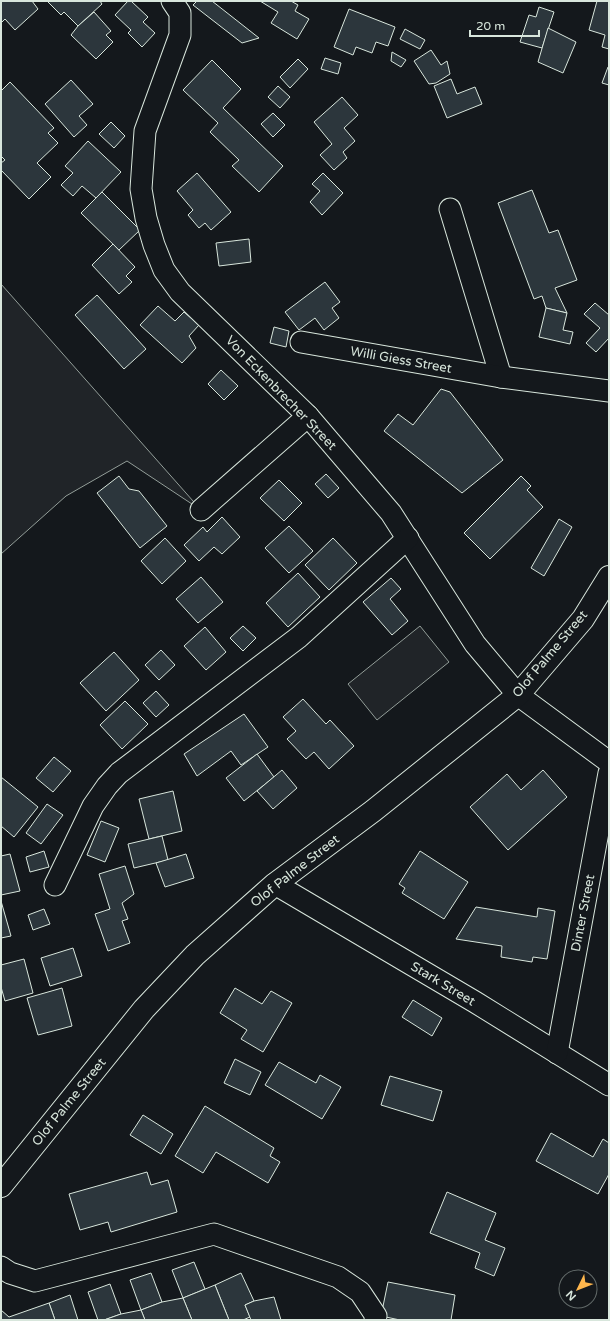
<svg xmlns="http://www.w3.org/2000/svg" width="610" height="1321" font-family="'Varela Round',sans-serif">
<rect width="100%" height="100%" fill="#14181c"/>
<!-- green -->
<g fill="#202428" stroke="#939e99">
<polygon points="1,284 201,510 127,461 66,496 1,554"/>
<polygon points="420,626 449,662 377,720 348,684"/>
</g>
<!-- building -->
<g fill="#2c363c" stroke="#d8e6dc">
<polygon points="1,1 32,1 38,9 15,30 5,19 1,23"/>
<polygon points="47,1 100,1 102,4 78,26 64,12 61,15"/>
<polygon points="128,1 131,1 148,17 143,22 155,33 142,47 128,33 131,30 115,15"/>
<polygon points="197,1 212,1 259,38 242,43 193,5"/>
<polygon points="260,1 291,1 298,5 295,11 309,19 297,39 271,23 278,12"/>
<polygon points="597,1 609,1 609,49 602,47 605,35 589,30"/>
<polygon points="539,7 554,12 542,48 520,42 529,15 536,17"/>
<polygon points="349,9 395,27 388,46 376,42 372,53 356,47 353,55 334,47"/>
<polygon points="94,12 111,31 106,35 113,42 96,59 71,35 78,26"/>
<polygon points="548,28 576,42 563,73 538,62"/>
<polygon points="405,29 425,40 420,49 400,39"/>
<polygon points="431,50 441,65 447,61 450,74 436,83 429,84 414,61"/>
<polygon points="392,52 406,60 401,67 391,61"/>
<polygon points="325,58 341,63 338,74 321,69"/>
<polygon points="298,59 308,69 290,88 280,77"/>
<polygon points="212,60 241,89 223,108 283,166 259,192 232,166 239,160 210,132 218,123 183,90"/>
<polygon points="608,67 609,67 609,85 602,83"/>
<polygon points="451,79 457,94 475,87 482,104 447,118 434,86"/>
<polygon points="71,80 93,104 79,116 87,125 74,137 45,104"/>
<polygon points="10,82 54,128 48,133 58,143 37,163 51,177 29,199 1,170 1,163 5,160 1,156 1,91"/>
<polygon points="278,86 290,97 280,108 268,97"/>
<polygon points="342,97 358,115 344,128 355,141 343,152 347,158 334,170 320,155 332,144 314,122"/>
<polygon points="273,113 285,125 273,137 261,124"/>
<polygon points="111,122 125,136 114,148 99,134"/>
<polygon points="88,141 121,172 96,198 82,186 73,196 61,185 73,173 65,166"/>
<polygon points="197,173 231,212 211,230 205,223 199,228 188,215 193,210 177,191"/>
<polygon points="323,173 343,193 322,215 310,202 320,191 312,184"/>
<polygon points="532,190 549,233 558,230 577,280 555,288 567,313 546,308 542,296 534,299 498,203"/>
<polygon points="102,192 140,230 119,250 81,213"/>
<polygon points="249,239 251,262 219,266 216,243"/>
<polygon points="113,244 135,267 126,276 132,282 119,294 92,265"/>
<polygon points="325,282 340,302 332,308 339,318 324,330 315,318 299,330 285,312"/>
<polygon points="97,295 146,349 124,369 75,315"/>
<polygon points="595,303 609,315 609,338 596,352 586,343 600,328 584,314"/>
<polygon points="158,306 175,321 184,312 199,325 189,336 196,348 182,363 140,325"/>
<polygon points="546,308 567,313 563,330 573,332 570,344 539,337"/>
<polygon points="274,327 289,331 286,347 270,343"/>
<polygon points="221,370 238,386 224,400 208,384"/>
<polygon points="441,389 450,392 503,460 462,493 384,431 398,414 413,425"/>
<polygon points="326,474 339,488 328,498 315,484"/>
<polygon points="119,476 129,489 139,491 167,526 140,548 97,493"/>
<polygon points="521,476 531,486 527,490 543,507 490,559 464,533"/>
<polygon points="279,480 302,503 284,521 260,498"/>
<polygon points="222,517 240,537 222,554 214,547 199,561 184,545 203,527 207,532"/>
<polygon points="559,519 572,527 544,576 531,568"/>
<polygon points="289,526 313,551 289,573 265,548"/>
<polygon points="165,538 186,561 162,584 141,561"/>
<polygon points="333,538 357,563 329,590 305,565"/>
<polygon points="298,573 320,597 288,627 266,603"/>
<polygon points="201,577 223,602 198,623 176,599"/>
<polygon points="391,578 401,589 390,599 408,621 392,635 363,602"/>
<polygon points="243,626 256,638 243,651 230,638"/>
<polygon points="205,627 226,652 206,670 184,646"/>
<polygon points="161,650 175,665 159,680 145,665"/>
<polygon points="114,652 139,680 106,711 80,683"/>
<polygon points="156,691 169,705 156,717 143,703"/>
<polygon points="303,699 326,724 330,720 354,746 329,769 314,752 306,759 287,739 296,731 283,717"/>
<polygon points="125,701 148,724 122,749 100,725"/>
<polygon points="244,714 268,747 241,765 231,751 197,776 184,754"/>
<polygon points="257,754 274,777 244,801 226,778"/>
<polygon points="54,757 71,771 53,792 36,778"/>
<polygon points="282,770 297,788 273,809 257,791"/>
<polygon points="543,770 567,797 508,850 470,807 507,774 521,790"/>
<polygon points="1,777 38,807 14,837 1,826"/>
<polygon points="173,791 182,831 149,839 139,799"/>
<polygon points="47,804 63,815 41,844 26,833"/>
<polygon points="101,821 119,828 105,862 87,855"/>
<polygon points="162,836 168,860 134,868 128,844"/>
<polygon points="44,851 49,867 30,872 26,857"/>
<polygon points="420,851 468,882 444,919 402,893 405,888 399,884"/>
<polygon points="10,854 20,891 1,895 1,856"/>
<polygon points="186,854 194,878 165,887 156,863"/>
<polygon points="125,866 134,894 122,903 128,919 122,921 130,943 108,951 95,914 110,909 99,874"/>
<polygon points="1,901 11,936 1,938"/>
<polygon points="476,907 537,917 538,908 555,911 547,959 533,957 532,962 501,957 502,946 456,939"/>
<polygon points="44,909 50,924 33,930 28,915"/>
<polygon points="73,948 82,976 50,986 41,958"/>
<polygon points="24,959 33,993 5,1001 1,987 1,965"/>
<polygon points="62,988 72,1026 38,1035 27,998"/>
<polygon points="235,988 262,1004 271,991 292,1003 263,1052 241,1039 247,1030 220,1013"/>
<polygon points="413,1000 442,1018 432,1036 402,1017"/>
<polygon points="235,1059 261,1072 250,1095 224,1083"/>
<polygon points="279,1062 316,1083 320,1075 341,1087 322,1119 265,1085"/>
<polygon points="390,1076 442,1091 433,1121 381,1105"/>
<polygon points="205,1106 274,1148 270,1156 280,1162 268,1183 216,1152 203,1173 175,1156"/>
<polygon points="143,1115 173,1134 161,1154 130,1135"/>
<polygon points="551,1133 593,1157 603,1139 609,1143 609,1174 598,1194 536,1161"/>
<polygon points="147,1172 151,1185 168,1180 177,1212 111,1232 108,1222 80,1230 69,1194"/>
<polygon points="447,1192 496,1213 485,1240 505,1248 494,1276 475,1268 480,1253 430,1233"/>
<polygon points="194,1262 205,1289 183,1298 172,1270"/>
<polygon points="151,1273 162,1302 141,1310 130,1280"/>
<polygon points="241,1273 254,1301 245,1305 250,1317 243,1320 229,1320 215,1285"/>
<polygon points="388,1282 455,1295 451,1320 400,1320 381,1316"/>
<polygon points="110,1284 121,1314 104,1320 98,1320 88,1292"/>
<polygon points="215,1285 229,1320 192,1320 183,1298"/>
<polygon points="70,1295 78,1320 55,1320 49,1303"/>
<polygon points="274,1297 281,1320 251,1320 245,1305 254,1301"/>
<polygon points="183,1298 192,1320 145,1320 141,1310 162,1302"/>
<polygon points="49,1303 55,1320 1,1320 1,1310 9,1317"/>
<polygon points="141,1310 145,1320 104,1320 121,1314"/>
</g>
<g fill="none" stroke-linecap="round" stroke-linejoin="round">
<defs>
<g id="minor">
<polyline points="172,1 180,13 180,35 145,131 141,189 146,218 154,245 164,270 180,292 308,416 391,513 475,644 518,695 609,762"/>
<polyline points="450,209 501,377"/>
<polyline points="301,342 501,377 609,391"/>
<polyline points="201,510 308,416"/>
<polyline points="275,884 475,1002 609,1085"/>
<polyline points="55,885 93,806 107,786 119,773 299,637 408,538"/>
<polyline points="557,1053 609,773"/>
<polyline points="1,1267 10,1273 35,1281 214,1234 338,1277 360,1292 376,1316 375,1320"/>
</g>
<polyline id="tertiary" points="1,1186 144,1009 195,955 275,884 373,811 518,695 583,619 609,577"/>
</defs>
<!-- minor casing -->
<use href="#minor" stroke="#d8e6dc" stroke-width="23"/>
<!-- tertiary casing -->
<use href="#tertiary" stroke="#d8e6dc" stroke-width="24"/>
<!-- minor -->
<use href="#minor" stroke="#14181c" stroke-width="21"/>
<!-- tertiary -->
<use href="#tertiary" stroke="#14181c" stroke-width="22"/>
</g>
<g text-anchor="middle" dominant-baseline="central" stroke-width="3" stroke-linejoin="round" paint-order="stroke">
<!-- street labels -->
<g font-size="13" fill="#d8e6dc" stroke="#14181c">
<text transform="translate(401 360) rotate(10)">Willi Giess Street</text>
<text transform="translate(281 393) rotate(46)">Von Eckenbrecher Street</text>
<text transform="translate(550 654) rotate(-50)">Olof Palme Street</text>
<text transform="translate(295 871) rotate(-38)">Olof Palme Street</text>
<text transform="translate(583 913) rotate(-79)">Dinter Street</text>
<text transform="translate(443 984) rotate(31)">Stark Street</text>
<text transform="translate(69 1102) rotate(-51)">Olof Palme Street</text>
</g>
</g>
<!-- border -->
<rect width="610" height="1321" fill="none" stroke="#d8e6dc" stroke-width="4"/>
<!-- north arrow -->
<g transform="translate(578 1289) rotate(227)"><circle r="19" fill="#14181c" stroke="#626a69"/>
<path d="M0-3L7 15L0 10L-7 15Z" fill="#ffb74d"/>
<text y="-6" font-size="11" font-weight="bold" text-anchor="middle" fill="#d8e6dc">N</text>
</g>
<!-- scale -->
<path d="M470 30v6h69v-6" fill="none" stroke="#d8e6dc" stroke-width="2"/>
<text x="476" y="30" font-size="12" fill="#d8e6dc" stroke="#14181c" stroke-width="3" paint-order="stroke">20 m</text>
</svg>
